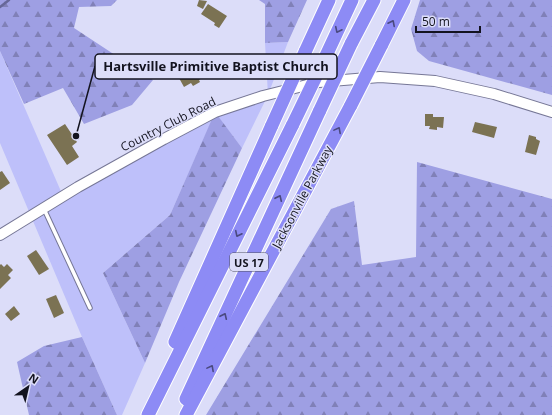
<svg xmlns="http://www.w3.org/2000/svg" width="552" height="415" font-family="'Open Sans',sans-serif">
<defs>
<pattern id="forest-firs" width="22" height="20" patternUnits="userSpaceOnUse"><rect width="22" height="20" fill="#9e9fe3"/><path d="M5 1l3.5 6h-7zM16 11l3.5 6h-7z" fill="#8080b7"/></pattern>
</defs>
<rect width="100%" height="100%" fill="#dcddf9"/>
<!-- green -->
<polygon fill="#bec0fa" points="288,42 268,95 242,148 215,113 170,215 103,273 145,363 122,415 117,415 82,337 0,143 0,51 63,196 164,139 215,112 268,95 265,43"/>
<!-- forest -->
<g fill="url(#forest-firs)">
<polygon points="0,0 117,0 111,6 79,7 74,28 153,80 132,105 84,124 63,88 24,104 0,51"/>
<polygon points="259,0 307,0 288,42 265,43 265,4"/>
<polygon points="420,0 552,0 552,95 429,61 417,51 411,29"/>
<polygon points="215,112 242,148 179,282 145,363 103,273 170,215"/>
<polygon points="417,162 552,199 552,415 206,415 331,209 354,201 362,265 416,257"/>
<polygon points="82,337 117,415 29,415 17,362 44,346"/>
</g>
<g fill="none" stroke-linecap="round" stroke-linejoin="round">
<!-- stream -->
<polyline stroke="#666798" stroke-width="2.5" points="0,7 9,0"/>
</g>
<!-- building -->
<g fill="#7b7253">
<polygon points="199,0 207,1 203,9 197,6"/>
<polygon points="208,4 227,16 219,28 214,25 215,23 201,14"/>
<polygon points="193,64 196,68 198,67 204,77 199,80 200,82 193,86 191,83 184,87 179,78 188,73 185,68"/>
<polygon points="425,114 433,114 433,117 444,117 443,128 437,127 437,130 429,129 430,126 425,126"/>
<polygon points="475,122 497,127 494,138 472,132"/>
<polygon points="65,124 77,142 72,146 79,157 67,165 47,135"/>
<polygon points="529,135 536,137 536,139 540,141 536,155 525,152"/>
<polygon points="2,171 10,183 0,190 0,172"/>
<polygon points="36,250 49,269 39,275 27,256"/>
<polygon points="1,264 4,267 7,264 13,270 8,275 11,278 0,289 0,265"/>
<polygon points="56,295 64,313 54,318 46,299"/>
<polygon points="14,306 20,314 11,321 5,314"/>
</g>
<g fill="none" stroke-linecap="round" stroke-linejoin="round">
<defs>
<polyline id="lane" points="44,209 90,308"/>
<polyline id="secondary" points="0,235 78,187 164,139 215,112 263,96 319,82 380,77 435,81 494,94 552,112"/>
<g id="highway">
<polyline points="351,44 374,0"/>
<polyline points="381,46 404,0"/>
<polyline points="305,52 329,0"/>
<polyline points="324,60 352,0"/>
<polyline points="175,342 272,125"/>
<polyline points="186,399 320,110"/>
<polyline points="148,415 293,124"/>
<polyline points="186,415 351,105"/>
</g>
</defs>
<!-- lane casing -->
<use href="#lane" stroke="#767796" stroke-width="5.5"/>
<!-- secondary casing -->
<use href="#secondary" stroke="#767796" stroke-width="12"/>
<!-- highway casing -->
<use href="#highway" stroke="#fff" stroke-width="15"/>
<!-- lane -->
<use href="#lane" stroke="#fff" stroke-width="3.5"/>
<!-- secondary -->
<use href="#secondary" stroke="#fff" stroke-width="10"/>
<!-- highway -->
<use href="#highway" stroke="#8d8bf5" stroke-width="13"/>
<defs>
<g id="highway-bridge">
<polyline points="351,105 381,46"/>
<polyline points="320,110 351,44"/>
<polyline points="293,124 324,60"/>
<polyline points="272,125 305,52"/>
</g>
</defs>
<!-- highway-bridge casing -->
<use href="#highway-bridge" stroke="#fff" stroke-width="15" stroke-linecap="butt"/>
<!-- highway-bridge -->
<use href="#highway-bridge" stroke="#8d8bf5" stroke-width="13"/>
</g>
<!-- one-way arrows -->
<defs><path id="oneway-chevron" d="M-2-3.5L2.5 0L-2 3.5" fill="none" stroke-width="1.6" stroke-linecap="round" stroke-linejoin="round"/></defs>
<g stroke="#4a497f">
<use href="#oneway-chevron" transform="translate(392 23) rotate(-63)"/>
<use href="#oneway-chevron" transform="translate(338 30) rotate(116)"/>
<use href="#oneway-chevron" transform="translate(338 130) rotate(-62)"/>
<use href="#oneway-chevron" transform="translate(279 198) rotate(-65)"/>
<use href="#oneway-chevron" transform="translate(238 234) rotate(116)"/>
<use href="#oneway-chevron" transform="translate(224 316) rotate(-65)"/>
<use href="#oneway-chevron" transform="translate(211 368) rotate(-62)"/>
</g>
<g text-anchor="middle" dominant-baseline="central" stroke-width="3" stroke-linejoin="round" paint-order="stroke">
<!-- shield labels -->
<rect fill="#dcddf9" stroke="#4f5060" stroke-width="1" x="230" y="253" width="38" height="18" rx="3"/>
<g font-size="11" font-weight="bold" fill="#13131f">
<text x="249" y="262">US 17</text>
</g>
<!-- street labels -->
<g font-size="12" fill="#13131f" stroke="#dcddf9">
<text transform="translate(168 124) rotate(-27)">Country Club Road</text>
<text transform="translate(302 197) rotate(-62)">Jacksonville Parkway</text>
</g>
</g>
<!-- callouts -->
<path fill="none" stroke="#13131f" stroke-width="1.5" d="M76 136L95 66"/>
<circle fill="#13131f" stroke="#dcddf9" stroke-width="1.5" cx="76" cy="136" r="4"/>
<rect fill="#dcddf9" stroke="#13131f" stroke-width="1.5" x="95" y="54" width="242" height="25" rx="4"/>
<g font-size="13" text-anchor="middle" font-weight="bold" fill="#13131f">
<text x="216" y="71">Hartsville Primitive Baptist Church</text>
</g>
<!-- north arrow -->
<g transform="translate(28 387) rotate(34)" stroke="#dcddf9" stroke-width="3" paint-order="stroke">
<path d="M0-3L7 15L0 10L-7 15Z" fill="#13131f"/>
<text y="-6" font-size="11" font-weight="bold" text-anchor="middle" fill="#13131f">N</text>
</g>
<!-- scale -->
<path d="M416 26v6h64v-6" fill="none" stroke="#13131f" stroke-width="2"/>
<text x="422" y="26" font-size="12" fill="#13131f" stroke="#dcddf9" stroke-width="3" paint-order="stroke">50 m</text>
</svg>
